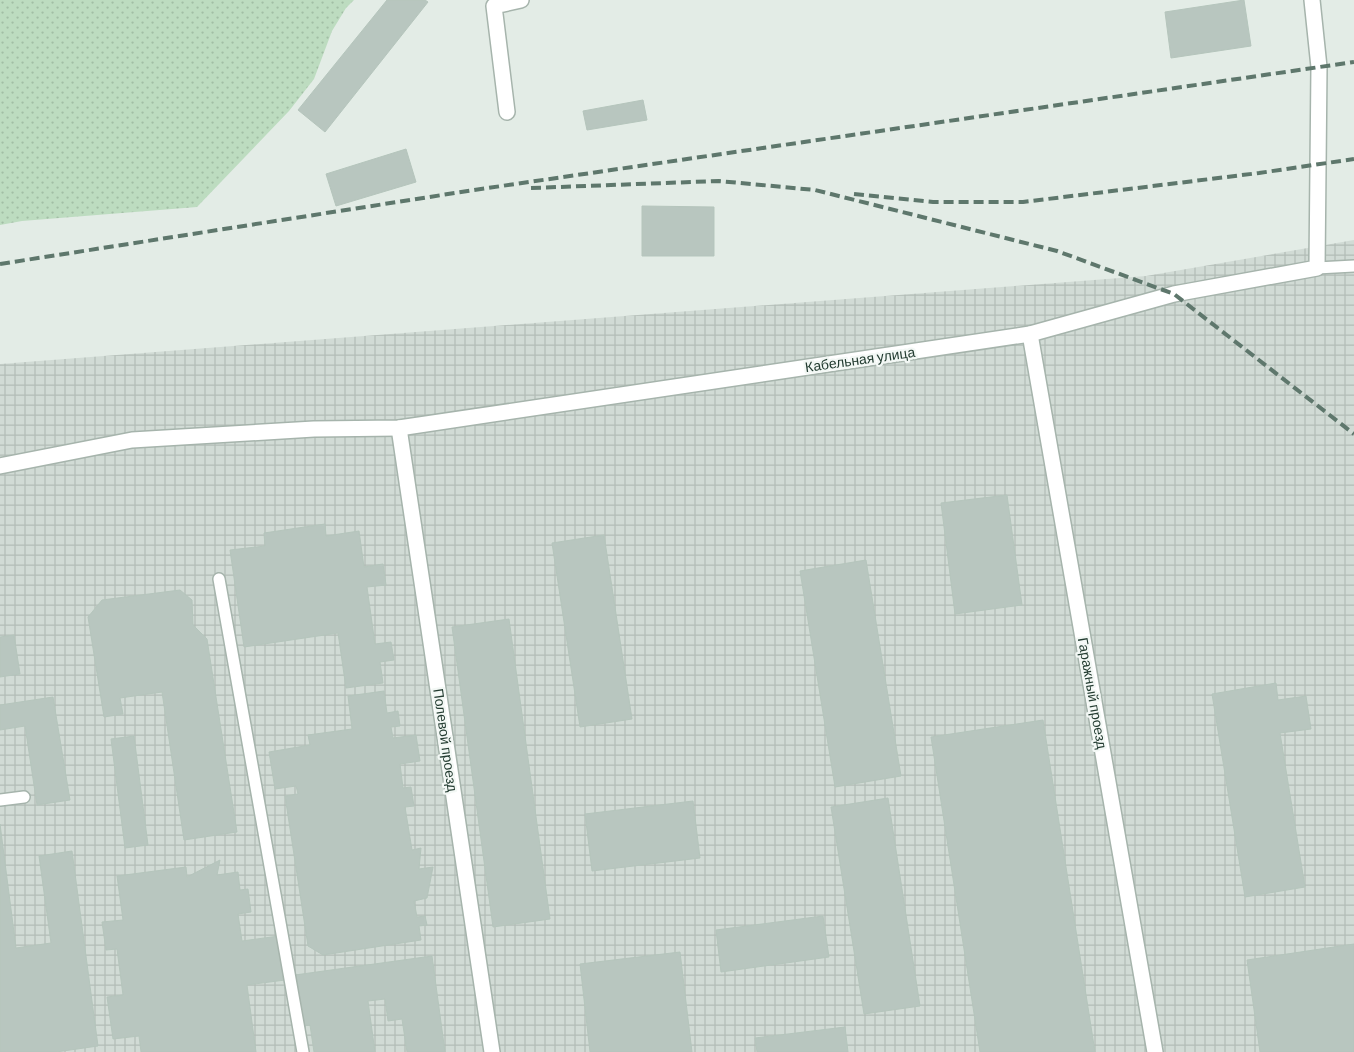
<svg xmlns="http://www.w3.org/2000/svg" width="1354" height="1052" font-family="Barlow,sans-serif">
<defs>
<pattern id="industrial-grid" width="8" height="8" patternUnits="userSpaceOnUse" patternTransform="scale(1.25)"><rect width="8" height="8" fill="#d1dbd5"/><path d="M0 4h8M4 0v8" fill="none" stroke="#b3bdb7"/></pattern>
<pattern id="garden-dots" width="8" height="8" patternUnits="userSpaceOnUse" patternTransform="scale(1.25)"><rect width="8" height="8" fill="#bddcc0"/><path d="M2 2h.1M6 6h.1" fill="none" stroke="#a2bea5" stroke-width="1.8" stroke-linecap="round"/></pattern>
</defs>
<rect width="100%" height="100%" fill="#e3ece6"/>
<!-- industrial -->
<polygon fill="url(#industrial-grid)" points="1354,240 1354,1052 0,1052 0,364 1146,276"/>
<!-- garden -->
<polygon fill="url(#garden-dots)" points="0,0 354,0 346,8 332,31 314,79 289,111 197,207 22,221 0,225"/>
<!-- building -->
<g fill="#b8c6bf" stroke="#b5c5bc">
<polygon points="387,0 425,0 428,2 325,132 298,110"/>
<polygon points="1244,0 1251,46 1171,58 1165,12"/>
<polygon points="643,100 647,120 587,130 583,111"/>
<polygon points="406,149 416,182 336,206 326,174"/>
<polygon points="642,206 714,207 714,256 642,256"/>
<polygon points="1007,495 1022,605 955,614 941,503"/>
<polygon points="325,524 326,536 359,531 364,567 383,564 386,585 367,587 375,644 391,642 394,660 380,662 383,683 346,688 338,633 244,647 230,550 265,546 264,533"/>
<polygon points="604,535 632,719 580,727 552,543"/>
<polygon points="866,560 901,776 835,787 800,571"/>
<polygon points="180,590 192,600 193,625 207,639 237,832 184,840 162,692 120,698 123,714 104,717 88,617 102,600"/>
<polygon points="509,619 550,919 493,927 452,627"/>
<polygon points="14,635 20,674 0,677 0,637"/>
<polygon points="1276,683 1278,700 1306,696 1311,729 1280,733 1305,887 1245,897 1212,694"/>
<polygon points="384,691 387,713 398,711 400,726 391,727 393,738 416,735 420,761 400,764 403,788 411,787 414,806 405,807 412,850 421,848 419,869 433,867 427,898 414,901 417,917 425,916 427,925 419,926 421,940 323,955 308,946 285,796 298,794 296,786 275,789 269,752 310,745 308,735 352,729 348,696"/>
<polygon points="53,697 70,800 37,805 25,726 0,730 0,705"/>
<polygon points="1043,720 1095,1052 980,1052 931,737"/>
<polygon points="134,736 148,845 125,848 111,739"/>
<polygon points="888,798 920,1006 864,1014 831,807"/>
<polygon points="693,801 700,858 592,871 585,814"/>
<polygon points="0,824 16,948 51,943 39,856 72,851 98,1046 56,1052 0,1052"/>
<polygon points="220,860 217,875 238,872 240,890 248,889 251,912 238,914 242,941 279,936 285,980 247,985 256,1052 141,1052 139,1036 113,1039 107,997 123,995 117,949 106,950 102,922 123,920 117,876 186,867 187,877"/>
<polygon points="823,916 829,957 721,972 716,930"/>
<polygon points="1354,944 1354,1052 1260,1052 1247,960"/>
<polygon points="680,952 692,1052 590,1052 580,964"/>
<polygon points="432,956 445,1052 407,1052 402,1019 388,1021 385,999 368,1001 375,1052 314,1052 310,1025 302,1026 295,975"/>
<polygon points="845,1027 848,1052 757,1052 755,1038"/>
</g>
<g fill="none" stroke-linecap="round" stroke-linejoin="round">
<defs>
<g id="lane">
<polyline points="1317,268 1354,266"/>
<polyline points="219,579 303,1052"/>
<polyline points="0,800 24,797"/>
</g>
<g id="street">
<polyline points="507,112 494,6 521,0"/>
<polyline points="1030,334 1155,1052"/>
<polyline points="399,428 492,1052"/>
<polyline points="0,466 132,440 314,429 399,428 1030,334 1174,294 1317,268 1319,67 1312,0"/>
</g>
</defs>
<!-- lane casing -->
<use href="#lane" stroke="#a6b4ac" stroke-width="14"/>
<!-- street casing -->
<use href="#street" stroke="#a6b4ac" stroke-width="18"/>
<!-- lane -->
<use href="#lane" stroke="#fff" stroke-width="11"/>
<!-- street -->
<use href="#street" stroke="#fff" stroke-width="15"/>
<!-- rail -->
<g stroke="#5e776c" stroke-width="4" stroke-dasharray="10 5" stroke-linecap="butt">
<polyline points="531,188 719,181 815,190 1057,251 1174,294 1354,434"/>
<polyline points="854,194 933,202 1023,202 1259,173 1354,159"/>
<polyline points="0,264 474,190 1354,62"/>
</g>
</g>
<g text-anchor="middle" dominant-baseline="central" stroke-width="4.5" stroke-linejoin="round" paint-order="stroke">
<!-- street labels -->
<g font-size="14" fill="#233c31" stroke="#f3f8f5">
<text transform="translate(860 359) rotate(-8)">Кабельная улица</text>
<text transform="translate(1093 693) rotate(80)">Гаражный проезд</text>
<text transform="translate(446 740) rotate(82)">Полевой проезд</text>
</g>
</g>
</svg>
